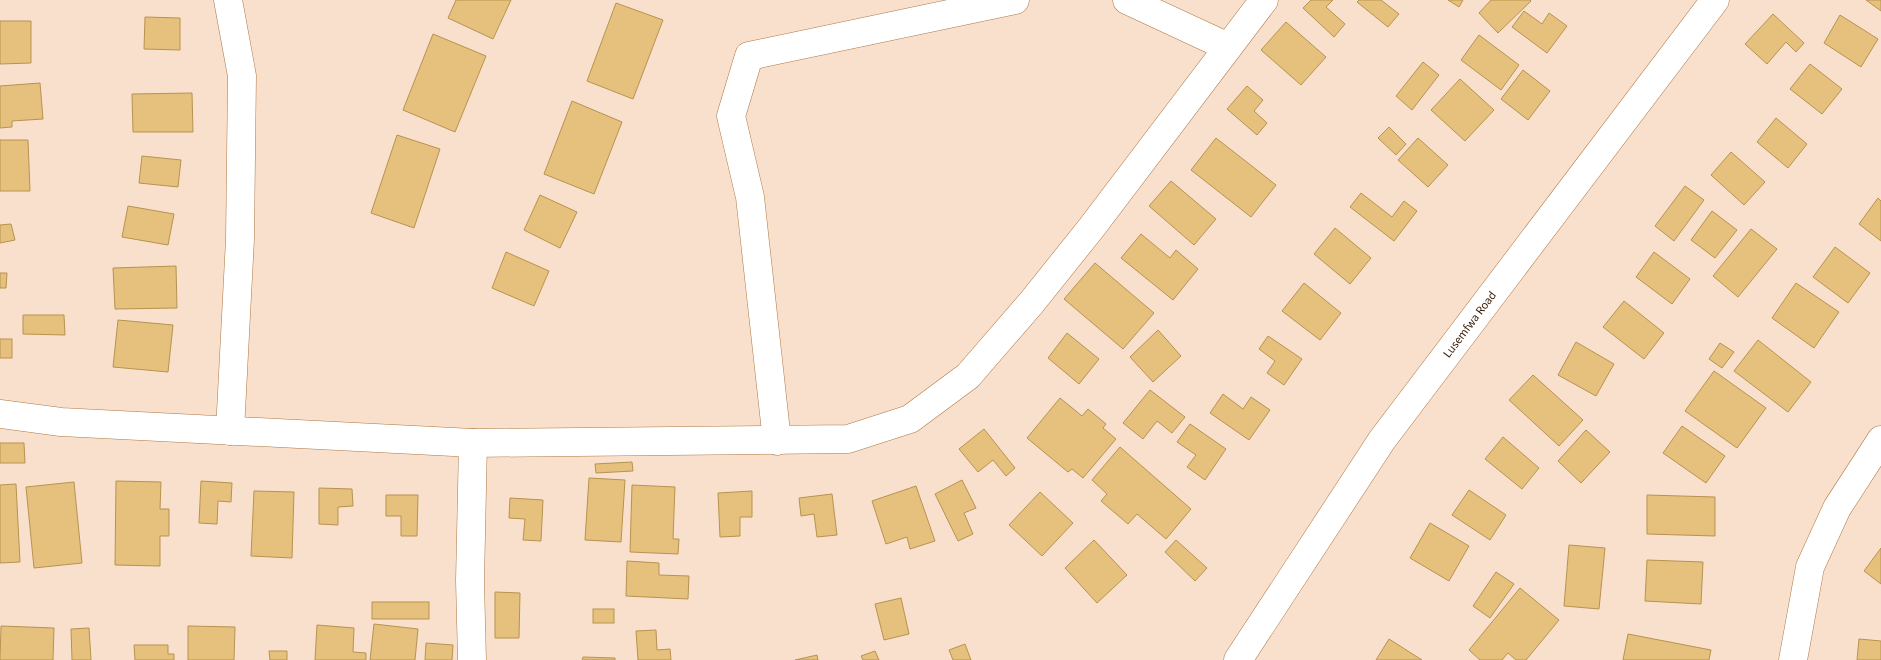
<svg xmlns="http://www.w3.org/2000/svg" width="1881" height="660" font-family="'Source Sans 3',sans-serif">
<rect width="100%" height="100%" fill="#f9e0cc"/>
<!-- building -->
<g fill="#e6c17d" stroke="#b7934f">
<polygon points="456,0 511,0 493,39 448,18"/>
<polygon points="1311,0 1333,0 1326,7 1345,24 1334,37 1303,8"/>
<polygon points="1359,0 1381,0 1399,14 1388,27 1357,2"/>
<polygon points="1448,0 1463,0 1459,7"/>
<polygon points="1491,0 1530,0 1531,1 1498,33 1479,13"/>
<polygon points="1866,0 1881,0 1881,11"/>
<polygon points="616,3 663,20 633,99 587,81"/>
<polygon points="1524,11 1542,24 1549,13 1567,26 1547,53 1512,27"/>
<polygon points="1773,14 1804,43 1796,52 1786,42 1767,64 1745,44"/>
<polygon points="1840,15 1878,39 1861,67 1824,43"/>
<polygon points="145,17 180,18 180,50 144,49"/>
<polygon points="0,21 31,21 31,63 0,64"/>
<polygon points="1286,22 1326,57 1301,85 1261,50"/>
<polygon points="433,34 486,56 455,132 403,110"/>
<polygon points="1479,35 1519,65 1501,90 1461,60"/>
<polygon points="1423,62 1439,75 1412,110 1396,96"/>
<polygon points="1810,64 1842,89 1822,114 1790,89"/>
<polygon points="1523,70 1550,91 1528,120 1501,99"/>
<polygon points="1460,79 1494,110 1465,141 1431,110"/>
<polygon points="40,83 43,119 12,121 12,127 0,128 0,86"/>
<polygon points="1247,86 1263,100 1254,111 1267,123 1257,135 1227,109"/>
<polygon points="192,93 193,132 133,132 132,94"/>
<polygon points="572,101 622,122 594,194 544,174"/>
<polygon points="1776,118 1807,144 1788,168 1757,142"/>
<polygon points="1389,127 1406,144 1396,155 1378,138"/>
<polygon points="397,135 440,149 414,228 371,213"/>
<polygon points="1216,138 1276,185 1251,217 1191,170"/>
<polygon points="1418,138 1448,165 1428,187 1398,160"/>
<polygon points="0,140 28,140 30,191 0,191"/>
<polygon points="1731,152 1765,182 1744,205 1711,175"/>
<polygon points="142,156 181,160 178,187 139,183"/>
<polygon points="1171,181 1216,219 1194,245 1149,206"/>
<polygon points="1685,186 1704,200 1674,241 1655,226"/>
<polygon points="1361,193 1392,217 1404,201 1417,211 1394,241 1350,207"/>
<polygon points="540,195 577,212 560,248 524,230"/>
<polygon points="1878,198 1881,201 1881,241 1859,224"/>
<polygon points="128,206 174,214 168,245 122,237"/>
<polygon points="1712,211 1737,230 1715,258 1691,240"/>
<polygon points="11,224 15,240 0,243 0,225"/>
<polygon points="1335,228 1371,258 1350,284 1314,254"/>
<polygon points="1751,229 1777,249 1738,297 1713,276"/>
<polygon points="1141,234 1170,258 1176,250 1198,269 1173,300 1121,258"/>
<polygon points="1835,247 1870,273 1848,303 1813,277"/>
<polygon points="506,252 549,271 534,306 492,288"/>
<polygon points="1654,252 1690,279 1672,304 1636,277"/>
<polygon points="1095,263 1154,313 1123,349 1064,299"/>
<polygon points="176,266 177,308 115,309 113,268"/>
<polygon points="0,273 7,273 6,288 0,288"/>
<polygon points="1304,283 1341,313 1320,340 1282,311"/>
<polygon points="1796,283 1839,312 1814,348 1772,318"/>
<polygon points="1624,301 1664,333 1644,359 1603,327"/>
<polygon points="23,315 64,315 65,335 23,334"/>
<polygon points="118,320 173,325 168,372 113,367"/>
<polygon points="1158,330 1181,356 1153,382 1130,357"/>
<polygon points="1067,333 1099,359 1079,384 1048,358"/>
<polygon points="1268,336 1302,359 1284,385 1267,373 1275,361 1259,349"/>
<rect x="0" y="339" width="12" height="19"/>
<polygon points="1758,340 1811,382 1788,412 1734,371"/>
<polygon points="1576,342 1614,364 1596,396 1558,375"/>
<polygon points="1720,343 1734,352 1722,368 1709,359"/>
<polygon points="1714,371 1766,408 1737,448 1685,411"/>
<polygon points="1533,375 1583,420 1559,446 1509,400"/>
<polygon points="1150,390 1185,417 1172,433 1157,421 1143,439 1123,423"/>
<polygon points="1223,394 1243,409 1251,397 1270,410 1249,440 1210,413"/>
<polygon points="1060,398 1082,416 1088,409 1106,424 1103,428 1116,439 1083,478 1072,469 1068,472 1027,438"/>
<polygon points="1190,424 1226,449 1205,480 1187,467 1196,455 1177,442"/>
<polygon points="1682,426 1725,456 1706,483 1663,453"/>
<polygon points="984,429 1015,468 1006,476 993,460 978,472 959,449"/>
<polygon points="1586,430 1610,452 1581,483 1558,461"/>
<polygon points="1503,437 1539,468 1522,489 1485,459"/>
<polygon points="0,443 24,443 25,463 0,463"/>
<polygon points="1120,447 1191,509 1166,539 1137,514 1128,524 1101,501 1107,494 1092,480"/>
<polygon points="632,462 633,471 596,473 595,464"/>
<polygon points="589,478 625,480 621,542 585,540"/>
<polygon points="962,480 976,508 964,513 973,534 958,541 935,494"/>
<polygon points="116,481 161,482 160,509 169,509 169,536 160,536 160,566 115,565"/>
<polygon points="201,481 232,483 231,502 218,501 217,524 199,523"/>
<polygon points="74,482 82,563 34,568 26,487"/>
<polygon points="16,484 20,562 0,563 0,485"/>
<polygon points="632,485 675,487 673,539 679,539 678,554 630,552"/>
<polygon points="916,486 935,541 910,549 907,537 886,544 872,501"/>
<polygon points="319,488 352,489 353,506 338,507 338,525 319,524"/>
<polygon points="1469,490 1506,515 1490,540 1452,515"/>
<polygon points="254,491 294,492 292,558 251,556"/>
<polygon points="752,491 752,517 740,517 740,536 720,537 718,493"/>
<polygon points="1040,492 1073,523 1042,556 1009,525"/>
<polygon points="832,494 837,535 817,537 814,514 801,516 799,498"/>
<polygon points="386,495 418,495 417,536 401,536 401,516 386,516"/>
<polygon points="1647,495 1715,497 1715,536 1647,534"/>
<polygon points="510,498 543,500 541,541 523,540 525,519 509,518"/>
<polygon points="1430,523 1469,546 1449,581 1410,558"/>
<polygon points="1094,540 1127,575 1097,603 1065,568"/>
<polygon points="1176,540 1207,568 1195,581 1165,552"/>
<polygon points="1569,545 1605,548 1599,609 1564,606"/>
<polygon points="1881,548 1881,584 1864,571"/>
<polygon points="1647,560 1703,562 1701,604 1645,601"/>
<polygon points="627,561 659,563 659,575 689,576 688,599 626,596"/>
<polygon points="1496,572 1514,584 1490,618 1473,606"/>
<polygon points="1520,588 1559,620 1526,660 1516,660 1508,653 1502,660 1480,660 1469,650"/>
<polygon points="495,592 520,593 519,638 495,638"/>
<polygon points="901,598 909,634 884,640 875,604"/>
<rect x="372" y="602" width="57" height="17"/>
<rect x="593" y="609" width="21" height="14"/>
<polygon points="374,624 418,629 415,660 370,660"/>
<polygon points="317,625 354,628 353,652 366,653 366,660 315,660"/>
<polygon points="1,626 54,628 53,660 0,660"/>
<polygon points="188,626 235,627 234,660 188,660"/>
<polygon points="89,628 91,660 72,660 71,629"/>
<polygon points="656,630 657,650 670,649 671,660 638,660 636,631"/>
<polygon points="1628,634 1711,650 1709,660 1623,660"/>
<polygon points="1389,639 1422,660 1376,660"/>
<polygon points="1859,639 1881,641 1881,660 1857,660"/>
<polygon points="426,643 453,645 452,660 425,660"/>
<polygon points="965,644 971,660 953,660 949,650"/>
<polygon points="134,645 168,645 168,654 174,654 174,660 135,660"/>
<polygon points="269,651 287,651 287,660 270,660"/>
<polygon points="875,651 879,660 863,660 861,656"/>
<polygon points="817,655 818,660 795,660"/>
<polygon points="583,657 615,658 615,660 582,660"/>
</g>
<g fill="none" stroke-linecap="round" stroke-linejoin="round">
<defs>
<g id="minor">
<polyline points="228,0 242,76 240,239 230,431"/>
<polyline points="1127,0 1228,47"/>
<polyline points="0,414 61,422 473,443 848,439 910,419 968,376 1032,302 1092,227 1264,0"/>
<polyline points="777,441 750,197 731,116 749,56 1015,0"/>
<polyline points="472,660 470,581 473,443"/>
<path id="s1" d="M1238,660L1382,440L1715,0"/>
<polyline points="1793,660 1810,567 1837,508 1881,440"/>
</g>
</defs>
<!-- minor casing -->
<use href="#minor" stroke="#af7744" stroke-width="29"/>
<!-- minor -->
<use href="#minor" stroke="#fff" stroke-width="28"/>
</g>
<g text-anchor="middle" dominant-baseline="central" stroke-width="4" stroke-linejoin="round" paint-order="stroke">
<!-- street labels -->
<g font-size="12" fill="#3e2711" stroke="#fdf0e6">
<text stroke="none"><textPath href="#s1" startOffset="408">Lusemfwa Road</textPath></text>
</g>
</g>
</svg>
